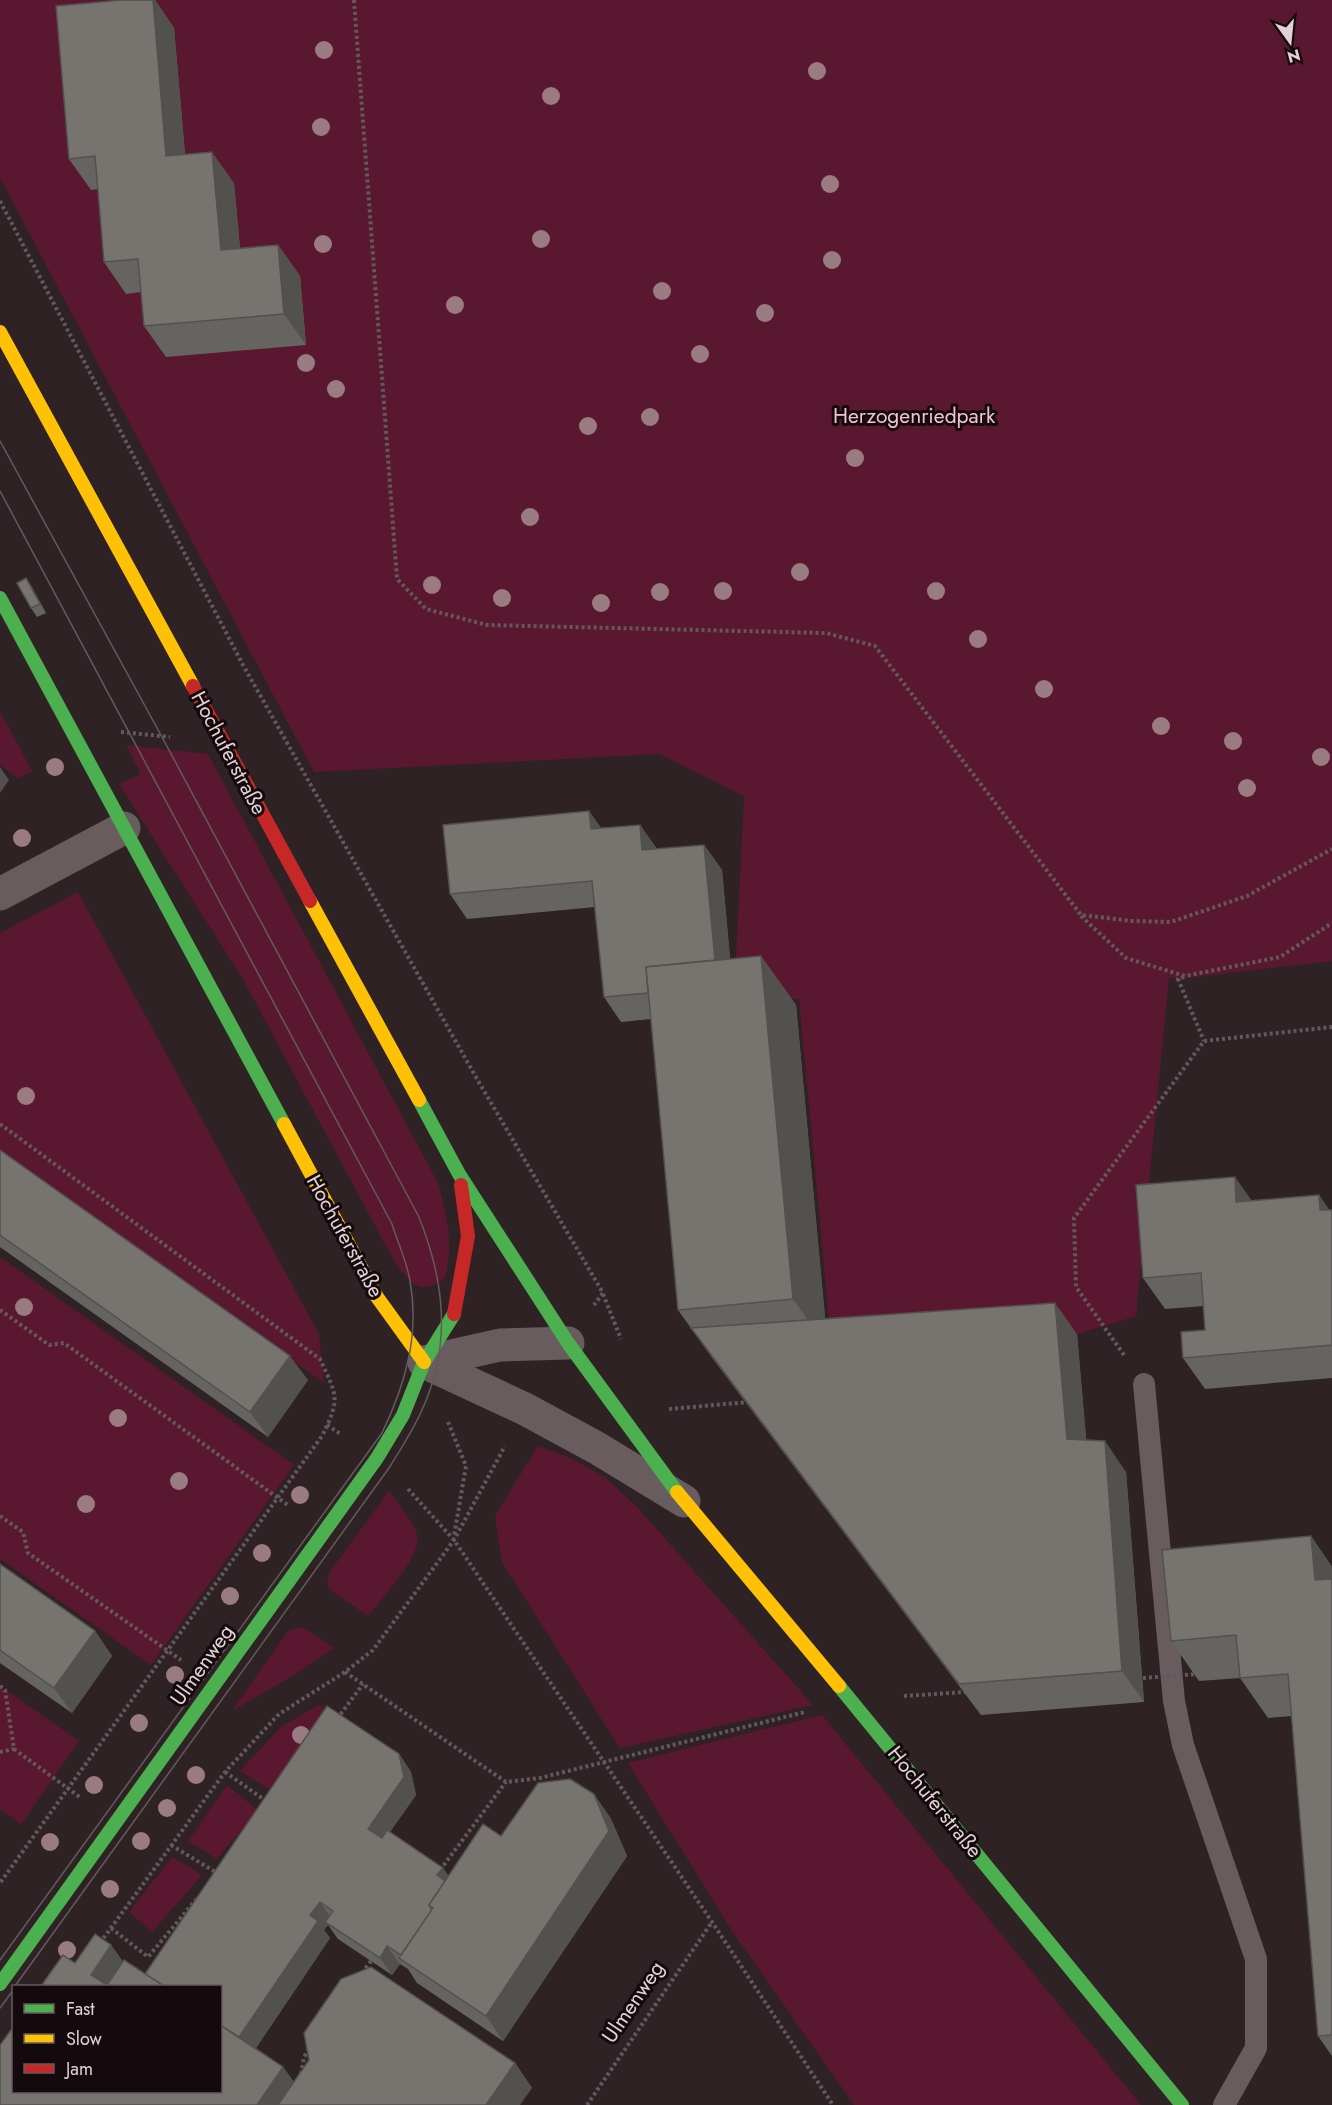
<svg xmlns="http://www.w3.org/2000/svg" width="1332" height="2105" font-family="Jost,sans-serif">
<rect width="100%" height="100%" fill="#2e2225"/>
<!-- green -->
<g fill="#5a1830">
<polygon points="0,0 1332,0 1332,961 1178,979 1169,977 1136,1316 1077,1334 832,1351 799,999 734,1001 744,796 659,754 314,772 0,178"/>
<polygon points="0,711 32,771 18,778 0,765"/>
<path d="M126,745L208,754L438,1183C447,1215 454,1245 445,1278C439,1281 433,1286 427,1287C413,1290 401,1270 394,1261L243,979L119,784L141,774Z"/>
<polygon points="78,892 319,1334 324,1383 0,1153 0,933"/>
<polygon points="0,1257 294,1465 151,1665 0,1559"/>
<polygon points="538,1446 571,1458 605,1477 638,1508 813,1705 620,1748 502,1562 495,1516"/>
<path d="M389,1491C396,1501 414,1523 417,1534C423,1556 381,1599 368,1616L329,1589L327,1581L331,1570Z"/>
<polygon points="298,1628 304,1628 334,1648 297,1673 232,1711 288,1631"/>
<polygon points="0,1686 79,1741 21,1824 0,1809"/>
<polygon points="319,1705 336,1718 271,1791 240,1771 282,1726"/>
<polygon points="822,1715 1141,2105 854,2105 732,1931 628,1763"/>
<polygon points="227,1785 258,1810 217,1859 188,1841"/>
<polygon points="172,1857 202,1875 152,1932 129,1912"/>
</g>
<g fill="none" stroke-linecap="round" stroke-linejoin="round">
<!-- path -->
<g stroke="#63585b" stroke-width="4" stroke-dasharray="3 3" stroke-linecap="butt">
<polyline points="354,0 397,579 426,609 487,625 826,633 875,646 1081,915 1132,921 1171,922 1247,896 1332,849"/>
<polyline points="0,201 243,665 477,1079 603,1293 594,1305"/>
<polyline points="121,732 170,737"/>
<polyline points="1081,916 1126,958 1185,976 1280,957 1332,923"/>
<polyline points="1184,977 1178,979 1204,1041"/>
<path d="M0,1124L320,1359C337,1396 341,1398 322,1436L0,1883"/>
<polyline points="603,1294 621,1339"/>
<polyline points="0,1310 49,1345 64,1343 289,1506"/>
<polyline points="1124,1355 1076,1287 1074,1218 1204,1041 1332,1027"/>
<polyline points="669,1409 749,1402"/>
<polyline points="448,1422 466,1466 454,1536"/>
<polyline points="327,1425 342,1435"/>
<polyline points="408,1489 454,1540 712,1922 833,2105"/>
<polyline points="0,1516 23,1532 28,1553 181,1660"/>
<polyline points="345,1672 506,1782 540,1778 805,1712"/>
<polyline points="0,1686 5,1690 14,1749 81,1798"/>
<polyline points="904,1696 966,1692"/>
<polyline points="337,1719 363,1684"/>
<polyline points="0,1752 14,1749"/>
<polyline points="225,1772 266,1801"/>
<polyline points="171,1845 217,1873"/>
<polyline points="440,1870 506,1782"/>
<polyline points="111,1928 148,1957 199,1896"/>
<polyline points="100,1943 225,1772 279,1714 345,1672 373,1650 454,1540 505,1446"/>
<polyline points="362,1973 371,1961"/>
<polyline points="301,2074 304,2057 310,2048"/>
<polyline points="587,2105 712,1922"/>
</g>
<!-- lane -->
<polyline stroke="#695c5f" stroke-width="22" points="1144,1384 1174,1701 1183,1745 1256,1959 1256,2048 1224,2105"/>
<!-- street -->
<g stroke="#695c5f" stroke-width="33">
<polyline points="0,894 124,828"/>
<polyline points="424,1362 525,1409 597,1448 684,1501"/>
<polyline points="424,1362 500,1345 568,1343"/>
</g>
<!-- fast -->
<g stroke="#4caf50" stroke-width="14">
<polyline points="0,598 284,1124"/>
<polyline points="419,1100 459,1174 568,1343 677,1492"/>
<polyline points="839,1686 1182,2105"/>
<polyline points="0,1984 377,1458 403,1415 424,1362 454,1314"/>
</g>
<!-- slow -->
<g stroke="#ffc107" stroke-width="14">
<polyline points="0,332 193,686"/>
<polyline points="310,901 419,1100"/>
<polyline points="284,1124 377,1297 424,1362"/>
<polyline points="677,1492 839,1686"/>
</g>
<!-- jam -->
<g stroke="#c62828" stroke-width="14">
<polyline points="193,686 310,901"/>
<polyline points="454,1314 468,1236 461,1185"/>
</g>
<!-- tram -->
<g stroke="#655a5d" stroke-width="1.5">
<path d="M0,441L162,737L419,1217C445,1283 452,1346 421,1412C412,1432 400,1450 389,1468L15,1986"/>
<path d="M0,491L392,1224C398,1243 407,1262 410,1281C420,1335 405,1385 382,1433L0,1960"/>
<polyline points="0,2008 14,1989"/>
</g>
<!-- path-bridge -->
<polyline stroke="#63585b" stroke-width="4" stroke-dasharray="3 3" stroke-linecap="butt" points="1143,1678 1197,1674"/>
</g>
<!-- trees -->
<g fill="#9a7b82">
<circle cx="324" cy="50" r="9"/>
<circle cx="817" cy="71" r="9"/>
<circle cx="551" cy="96" r="9"/>
<circle cx="321" cy="127" r="9"/>
<circle cx="830" cy="184" r="9"/>
<circle cx="541" cy="239" r="9"/>
<circle cx="323" cy="244" r="9"/>
<circle cx="832" cy="260" r="9"/>
<circle cx="662" cy="291" r="9"/>
<circle cx="455" cy="305" r="9"/>
<circle cx="765" cy="313" r="9"/>
<circle cx="700" cy="354" r="9"/>
<circle cx="306" cy="363" r="9"/>
<circle cx="336" cy="389" r="9"/>
<circle cx="650" cy="417" r="9"/>
<circle cx="588" cy="426" r="9"/>
<circle cx="855" cy="458" r="9"/>
<circle cx="530" cy="517" r="9"/>
<circle cx="800" cy="572" r="9"/>
<circle cx="432" cy="585" r="9"/>
<circle cx="723" cy="591" r="9"/>
<circle cx="936" cy="591" r="9"/>
<circle cx="660" cy="592" r="9"/>
<circle cx="502" cy="598" r="9"/>
<circle cx="601" cy="603" r="9"/>
<circle cx="978" cy="639" r="9"/>
<circle cx="1044" cy="689" r="9"/>
<circle cx="1161" cy="726" r="9"/>
<circle cx="1233" cy="741" r="9"/>
<circle cx="1321" cy="757" r="9"/>
<circle cx="55" cy="767" r="9"/>
<circle cx="1247" cy="788" r="9"/>
<circle cx="22" cy="838" r="9"/>
<circle cx="26" cy="1096" r="9"/>
<circle cx="24" cy="1307" r="9"/>
<circle cx="118" cy="1418" r="9"/>
<circle cx="179" cy="1481" r="9"/>
<circle cx="300" cy="1495" r="9"/>
<circle cx="86" cy="1504" r="9"/>
<circle cx="262" cy="1553" r="9"/>
<circle cx="230" cy="1596" r="9"/>
<circle cx="175" cy="1675" r="9"/>
<circle cx="139" cy="1723" r="9"/>
<circle cx="301" cy="1735" r="9"/>
<circle cx="196" cy="1775" r="9"/>
<circle cx="94" cy="1785" r="9"/>
<circle cx="167" cy="1808" r="9"/>
<circle cx="141" cy="1841" r="9"/>
<circle cx="50" cy="1842" r="9"/>
<circle cx="110" cy="1889" r="9"/>
<circle cx="67" cy="1950" r="9"/>
</g>
<!-- wall -->
<g fill="#666460">
<polygon points="122,0 155,0 174,28 185,154 234,183 240,248 278,245 300,276 306,345 166,357 144,326 141,292 126,294 104,262 98,189 91,190 69,159"/>
<polygon points="26,578 32,587 46,613 37,617 31,608"/>
<polygon points="589,811 601,828 640,825 657,849 704,845 722,870 730,959 761,956 796,1005 825,1319 1077,1334 1086,1440 1126,1472 1144,1702 981,1715 713,1359 678,1310 651,1019 621,1022 604,997 595,907 467,919 450,894"/>
<polygon points="0,1150 308,1380 268,1437 0,1247"/>
<polygon points="1319,1195 1329,1210 1332,1210 1332,1378 1205,1389 1183,1358 1205,1330 1204,1306 1165,1309 1143,1278 1251,1201"/>
<polygon points="1311,1536 1332,1567 1332,2056 1318,2036 1292,1716 1268,1718 1240,1678 1199,1681 1171,1641"/>
<polygon points="0,1564 95,1631 112,1656 72,1713 0,1663"/>
<polygon points="399,1754 411,1772 416,1795 390,1832 443,1868 448,1876 501,1836 594,1794 611,1819 627,1856 503,2041 417,1983 408,1969 400,1964 392,1975 338,1939 328,1925 324,1930 330,1938 256,2048 283,2067 294,2082 515,2063 532,2088 0,2105 75,1963 111,1945 123,1962 145,1974"/>
</g>
<!-- shaded-wall -->
<g fill="#53514e">
<polygon points="153,0 155,0 174,28 188,187 166,156"/>
<polygon points="212,152 234,183 243,281 221,250"/>
<polygon points="278,245 300,276 306,345 284,314"/>
<polygon points="26,578 32,587 46,613 40,604"/>
<polygon points="0,767 9,780 0,793"/>
<polygon points="589,811 606,836 591,829"/>
<polygon points="640,825 657,850 642,850"/>
<polygon points="704,845 722,870 735,1011 717,986"/>
<polygon points="761,956 796,1005 828,1348 793,1299"/>
<polygon points="1235,1177 1257,1208 1236,1202"/>
<polygon points="1319,1195 1332,1214 1320,1210"/>
<polygon points="1055,1303 1077,1334 1089,1470 1067,1439"/>
<polygon points="290,1356 308,1380 268,1437 250,1412"/>
<polygon points="1105,1441 1126,1472 1144,1702 1122,1671"/>
<polygon points="1311,1536 1332,1567 1332,1604 1315,1580"/>
<polygon points="95,1631 112,1656 72,1713 54,1688"/>
<polygon points="399,1754 411,1772 416,1795 380,1846 368,1829"/>
<polygon points="594,1794 611,1819 627,1856 503,2041 486,2016"/>
<polygon points="443,1868 455,1885 439,1915 437,1875"/>
<polygon points="320,1902 332,1919 325,1922 328,1925 324,1930 330,1938 246,2063 234,2045 310,1915"/>
<polygon points="111,1945 139,1985 100,1986 91,1975"/>
<polygon points="387,1946 400,1964 392,1975 380,1958"/>
<polygon points="515,2063 532,2088 520,2105 486,2105"/>
<polygon points="283,2067 310,2105 257,2105"/>
</g>
<!-- building -->
<g fill="#777470" stroke="#53514e" stroke-width="1.5">
<polygon points="122,0 153,0 166,156 212,152 221,250 278,245 284,314 144,326 138,259 104,262 95,156 69,159 56,6"/>
<polygon points="26,578 40,604 31,608 17,583"/>
<polygon points="589,811 591,829 640,825 642,850 704,845 715,960 646,967 648,993 604,997 592,881 450,894 443,825"/>
<polygon points="761,956 793,1299 678,1310 646,967"/>
<polygon points="0,1150 290,1356 250,1412 0,1235"/>
<polygon points="1235,1177 1236,1202 1319,1195 1320,1210 1332,1210 1332,1345 1183,1358 1181,1332 1205,1330 1201,1273 1143,1278 1136,1185"/>
<polygon points="1055,1303 1067,1439 1105,1441 1122,1671 959,1684 691,1328"/>
<polygon points="1311,1536 1315,1580 1332,1579 1332,2035 1318,2036 1288,1674 1240,1678 1236,1635 1171,1641 1162,1550"/>
<polygon points="0,1564 95,1631 54,1688 0,1650"/>
<polygon points="327,1706 399,1754 404,1777 368,1829 382,1838 387,1830 443,1868 437,1875 445,1881 429,1905 432,1910 401,1955 387,1946 380,1958 325,1922 333,1911 320,1902 310,1915 318,1921 239,2037 220,2025 220,1986 164,1986 145,1974"/>
<polygon points="570,1779 594,1794 609,1831 486,2016 399,1958 433,1908 429,1905 483,1824 501,1836 538,1783"/>
<polygon points="95,1934 111,1945 91,1975 107,1985 124,1960 164,1986 41,1986 63,1955 75,1963"/>
<polygon points="371,1967 515,2063 486,2105 278,2105 309,2060 304,2033 341,1979"/>
<polygon points="220,2025 283,2067 257,2105 0,2105 0,2045 14,2026 14,2091 220,2091"/>
</g>
<g text-anchor="middle" dominant-baseline="central" stroke-width="6" stroke-linejoin="round" paint-order="stroke">
<!-- park labels -->
<g font-size="21" fill="#f2c3cf" stroke="#140a0d">
<text x="914" y="416">Herzogenriedpark</text>
</g>
<!-- street labels -->
<g font-size="21" fill="#e2d2d6" stroke="#140a0d">
<text transform="translate(229 753) rotate(62)">Hochuferstraße</text>
<text transform="translate(345 1236) rotate(61)">Hochuferstraße</text>
<text transform="translate(202 1665) rotate(-55)">Ulmenweg</text>
<text transform="translate(935 1802) rotate(51)">Hochuferstraße</text>
<text transform="translate(633 2002) rotate(-56)">Ulmenweg</text>
</g>
</g>
<!-- legend -->
<rect x="12" y="1985" width="210" height="108" fill="#140a0d" stroke="#665a5d" stroke-width="1.5"/>
<rect x="24" y="2004" width="30" height="9" fill="#4caf50" stroke="#665a5d" stroke-width="1.5"/>
<text x="66" y="2015" font-size="18" fill="#e2d2d6">Fast</text>
<rect x="24" y="2034" width="30" height="9" fill="#ffc107" stroke="#665a5d" stroke-width="1.5"/>
<text x="66" y="2045" font-size="18" fill="#e2d2d6">Slow</text>
<rect x="24" y="2064" width="30" height="9" fill="#c62828" stroke="#665a5d" stroke-width="1.5"/>
<text x="66" y="2075" font-size="18" fill="#e2d2d6">Jam</text>
<!-- north arrow -->
<g transform="translate(1290 42) rotate(165)" stroke="#140a0d" stroke-width="4.5" paint-order="stroke">
<path d="M0-4.5L10 22L0 15L-10 22Z" fill="#e2d2d6"/>
<text y="-9" font-size="16" font-weight="bold" text-anchor="middle" fill="#e2d2d6">N</text>
</g>
</svg>
